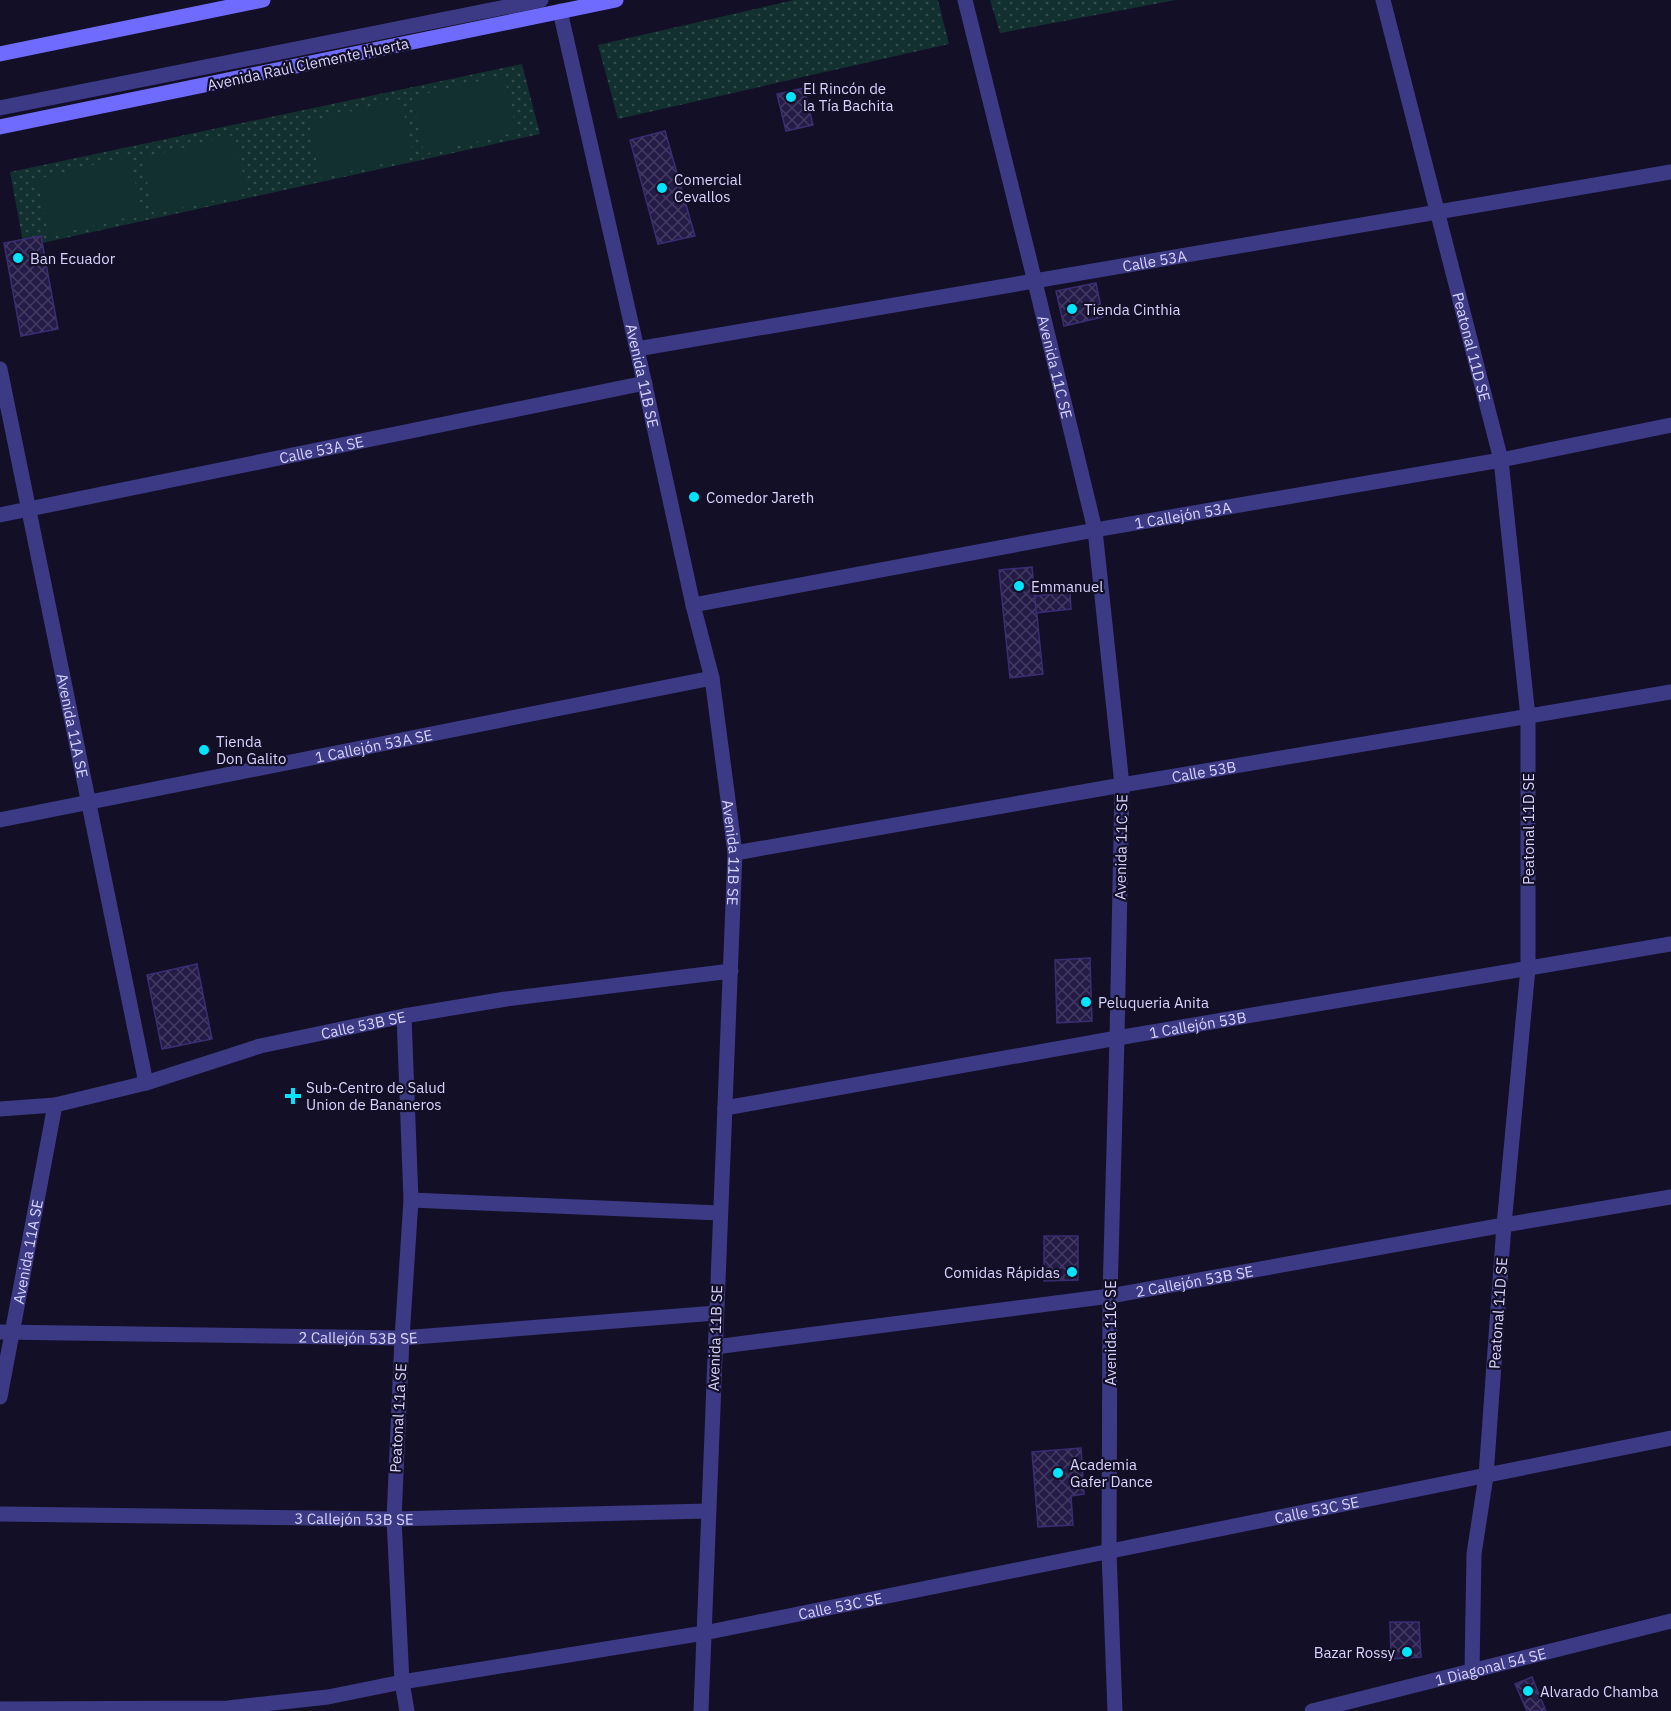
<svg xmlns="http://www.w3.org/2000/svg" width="1671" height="1711" font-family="'IBM Plex Sans',sans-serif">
<defs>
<pattern id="park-dots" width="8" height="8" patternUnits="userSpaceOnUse" patternTransform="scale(1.5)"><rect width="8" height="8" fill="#12302f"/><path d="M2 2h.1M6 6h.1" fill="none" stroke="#344d4e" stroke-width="1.8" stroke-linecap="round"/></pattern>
<pattern id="building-cross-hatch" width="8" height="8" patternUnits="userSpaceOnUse" patternTransform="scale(1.5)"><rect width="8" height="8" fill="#241b47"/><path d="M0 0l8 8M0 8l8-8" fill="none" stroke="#433b63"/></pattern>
</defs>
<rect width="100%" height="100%" fill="#130f26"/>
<!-- park -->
<g fill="url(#park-dots)">
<polygon points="794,0 938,0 949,44 618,119 598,45"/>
<polygon points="990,0 1176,0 1000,33"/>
<polygon points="522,64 540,134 24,247 10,172"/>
</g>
<!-- garden -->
<g fill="#12302f">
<polygon points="504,75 517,132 424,154 412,97"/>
<polygon points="401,99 414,157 320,178 309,122"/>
<polygon points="234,135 248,193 154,214 142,158"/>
<polygon points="129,156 143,214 49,236 37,179"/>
</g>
<!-- building -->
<g fill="url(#building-cross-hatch)" stroke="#3b2d73" stroke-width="1.5">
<polygon points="804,88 813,125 786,131 777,94"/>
<polygon points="665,131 695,236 658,244 630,140"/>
<polygon points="41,236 58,329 21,336 4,243"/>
<polygon points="1096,283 1103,317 1064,326 1056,291"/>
<polygon points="1032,567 1043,674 1010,678 999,570"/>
<polygon points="1070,592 1071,609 1036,613 1035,596"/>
<polygon points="1090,958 1092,1021 1057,1023 1055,960"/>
<polygon points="197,964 212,1039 162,1049 147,975"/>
<polygon points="1044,1236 1078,1236 1078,1280 1044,1281"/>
<polygon points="1081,1448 1084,1494 1071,1496 1073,1525 1038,1527 1032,1452"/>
<polygon points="1390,1622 1419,1622 1421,1657 1391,1659"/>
<polygon points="1532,1677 1546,1711 1527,1711 1515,1684"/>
</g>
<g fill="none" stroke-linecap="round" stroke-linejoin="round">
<!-- service -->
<g stroke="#3d3a85" stroke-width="15">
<polyline points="0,108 541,0"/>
<polyline points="411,1200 720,1213"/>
</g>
<!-- minor -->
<g stroke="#3d3a85" stroke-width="15">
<path id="s1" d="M965,0L1035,282L1095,530L1122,785L1117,1038L1110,1296L1109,1552L1115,1711"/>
<path id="s2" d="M1383,0L1501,460L1528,717V968L1504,1225L1486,1476L1474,1554L1472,1671"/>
<path id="s3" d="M560,11L637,349L693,605L712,678L735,853L701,1711"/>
<path id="s4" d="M637,349L1671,172"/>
<path id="s5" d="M0,369L146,1083"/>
<path id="s6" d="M0,515L645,383"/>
<path id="s7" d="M693,605L1095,530L1501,460L1671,425"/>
<path id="s8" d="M0,820L712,678"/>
<path id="s9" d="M735,853L1122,785L1671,692"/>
<polyline points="404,1016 411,1200 402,1338 394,1519 402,1682 407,1711"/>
<path id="s10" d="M725,1108L1117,1038L1671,944"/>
<path id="s11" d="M0,1109L55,1105L146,1083L260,1046L404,1016L506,999L731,971"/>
<path id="s12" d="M0,1332L402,1338L716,1313"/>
<path id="s13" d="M715,1347L1110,1296L1504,1225L1671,1197"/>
<path id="s14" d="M0,1397L55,1105"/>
<path id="s15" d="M0,1514L394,1519L708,1511"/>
<path id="s16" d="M0,1709L228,1708L328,1697L402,1682L704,1633L1671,1438"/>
<path id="s17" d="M1312,1711L1671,1621"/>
</g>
<!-- secondary -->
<g stroke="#6f6bff" stroke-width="15">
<polyline points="0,54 263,0"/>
<polyline points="0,127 616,0"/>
</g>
</g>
<!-- markers -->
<g fill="#00e5ff" stroke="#130f26" stroke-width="2">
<circle cx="791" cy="97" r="6"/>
<circle cx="662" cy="188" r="6"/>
<circle cx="18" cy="258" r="6"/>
<circle cx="1072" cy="309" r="6"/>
<circle cx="694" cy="497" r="6"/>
<circle cx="1019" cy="586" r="6"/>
<circle cx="204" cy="750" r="6"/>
<circle cx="1086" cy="1002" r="6"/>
<path d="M290 1087h6v6h6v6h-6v6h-6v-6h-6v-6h6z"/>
<circle cx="1072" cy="1272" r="6"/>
<circle cx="1058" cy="1473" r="6"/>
<circle cx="1407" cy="1652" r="6"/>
<circle cx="1528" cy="1691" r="6"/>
</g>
<g text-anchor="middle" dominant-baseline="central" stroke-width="4.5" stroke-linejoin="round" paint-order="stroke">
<!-- street labels -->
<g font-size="15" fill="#d9d4ff" stroke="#130f26">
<text transform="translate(308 64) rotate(-12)">Avenida Raúl Clemente Huerta</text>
<text stroke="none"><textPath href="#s4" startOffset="525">Calle 53A</textPath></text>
<text stroke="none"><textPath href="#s2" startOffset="358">Peatonal 11D SE</textPath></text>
<text stroke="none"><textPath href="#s1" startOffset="378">Avenida 11C SE</textPath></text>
<text stroke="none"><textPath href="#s3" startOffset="374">Avenida 11B SE</textPath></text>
<text stroke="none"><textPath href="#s6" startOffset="328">Calle 53A SE</textPath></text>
<text stroke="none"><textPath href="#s7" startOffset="498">1 Callejón 53A</textPath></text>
<text stroke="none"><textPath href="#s5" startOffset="364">Avenida 11A SE</textPath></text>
<text stroke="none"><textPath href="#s8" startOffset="381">1 Callejón 53A SE</textPath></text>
<text stroke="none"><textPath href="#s9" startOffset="476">Calle 53B</textPath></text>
<text transform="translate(1528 829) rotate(-90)">Peatonal 11D SE</text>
<text transform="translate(1121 847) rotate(-89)">Avenida 11C SE</text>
<text stroke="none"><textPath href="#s3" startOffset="860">Avenida 11B SE</textPath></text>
<text stroke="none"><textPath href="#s10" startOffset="480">1 Callejón 53B</textPath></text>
<text stroke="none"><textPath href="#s11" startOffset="374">Calle 53B SE</textPath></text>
<text stroke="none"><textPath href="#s14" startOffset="148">Avenida 11A SE</textPath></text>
<text stroke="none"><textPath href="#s13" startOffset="484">2 Callejón 53B SE</textPath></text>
<text transform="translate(1498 1313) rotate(-86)">Peatonal 11D SE</text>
<text transform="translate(1110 1333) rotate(-90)">Avenida 11C SE</text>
<text stroke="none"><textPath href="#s12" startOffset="358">2 Callejón 53B SE</textPath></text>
<text transform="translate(715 1338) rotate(-88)">Avenida 11B SE</text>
<text transform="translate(398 1418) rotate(-87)">Peatonal 11a SE</text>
<text stroke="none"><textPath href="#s16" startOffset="1335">Calle 53C SE</textPath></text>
<text stroke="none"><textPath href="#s15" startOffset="354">3 Callejón 53B SE</textPath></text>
<text stroke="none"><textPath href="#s16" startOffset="849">Calle 53C SE</textPath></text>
<text stroke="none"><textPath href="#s17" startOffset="184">1 Diagonal 54 SE</textPath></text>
</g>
<!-- poi labels -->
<g font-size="15" fill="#d9d4ff" stroke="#130f26" text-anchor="start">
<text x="803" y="88">El Rincón de<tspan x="803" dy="17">la Tía Bachita</tspan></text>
<text x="674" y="179">Comercial<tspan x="674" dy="17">Cevallos</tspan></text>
<text x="30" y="258">Ban Ecuador</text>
<text x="1084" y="309">Tienda Cinthia</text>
<text x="706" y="497">Comedor Jareth</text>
<text x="1031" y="586">Emmanuel</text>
<text x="216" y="741">Tienda<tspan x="216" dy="17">Don Galito</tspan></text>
<text x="1098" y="1002">Peluqueria Anita</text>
<text x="306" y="1087">Sub-Centro de Salud<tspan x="306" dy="17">Union de Bananeros</tspan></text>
<text x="1060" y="1272" text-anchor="end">Comidas Rápidas</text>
<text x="1070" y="1464">Academia<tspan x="1070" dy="17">Gafer Dance</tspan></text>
<text x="1395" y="1652" text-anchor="end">Bazar Rossy</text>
<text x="1540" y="1691">Alvarado Chamba</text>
</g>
</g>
</svg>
